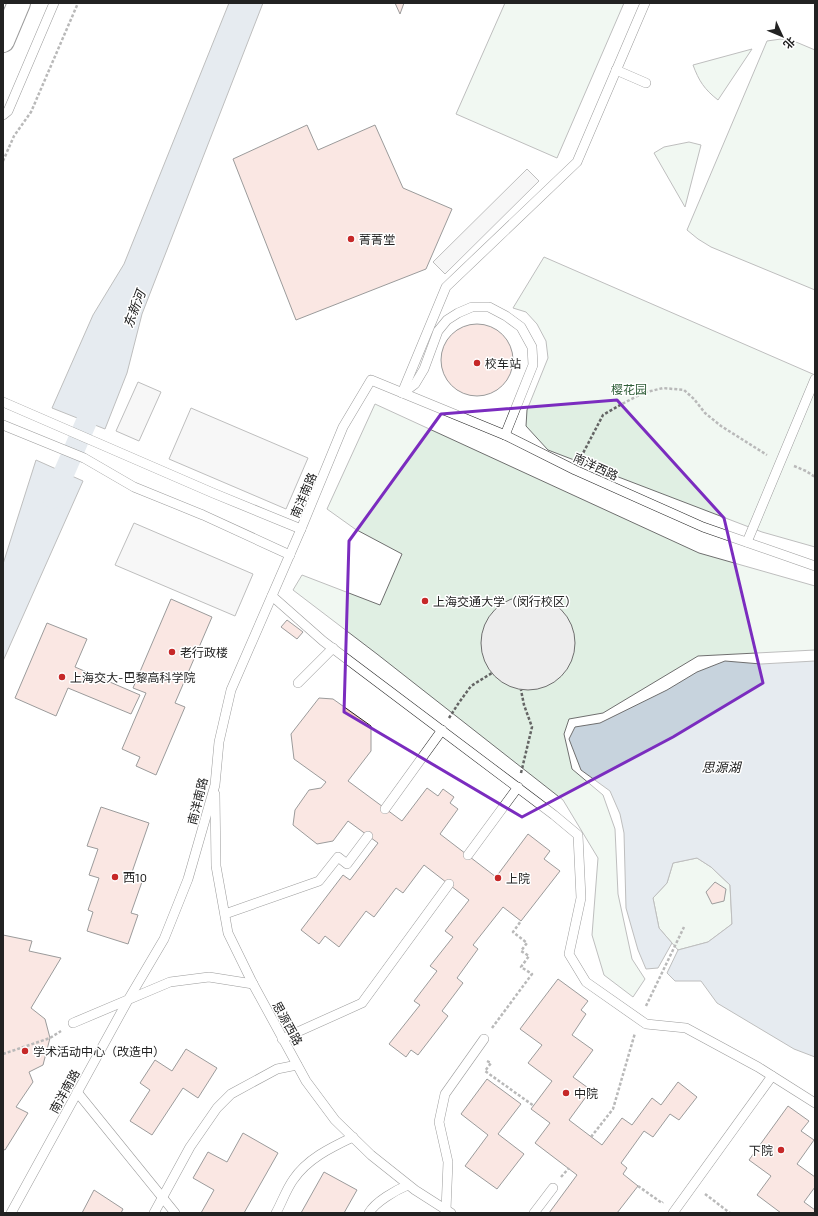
<svg xmlns="http://www.w3.org/2000/svg" width="818" height="1216" font-family="'Exo 2','Noto Sans SC',sans-serif">
<rect width="100%" height="100%" fill="#fff"/>
<!-- green -->
<g fill="#e0efe3" stroke="#6f6f6f">
<polygon points="505,3 624,3 557,158 456,114"/>
<polygon points="781,39 796,42 815,50 815,290 711,247 698,239 687,230 767,41"/>
<path d="M752,49L718,100C704,89 699,81 693,65Z"/>
<polygon points="689,142 701,145 685,207 654,153 664,147"/>
<polygon points="544,257 815,375 815,547 762,532 548,450 526,426 527,410 548,358 546,341 537,324 526,312 513,308"/>
<polygon points="375,404 699,553 815,586 815,650 698,656 603,713 569,719 564,734 572,769 603,795 615,829 618,894 632,959 645,979 633,997 604,975 592,935 598,858 563,800 377,654 293,590 302,575 380,605 402,554 355,529 327,509"/>
<polygon points="697,858 711,867 730,885 732,924 708,942 678,950 659,928 653,898 667,883 673,863"/>
</g>
<!-- parking -->
<g fill="#ededed" stroke="#6f6f6f">
<polygon points="527,169 539,181 445,274 433,262"/>
<polygon points="138,382 161,392 139,441 116,431"/>
<polygon points="191,408 308,458 286,509 169,459"/>
<polygon points="134,523 253,574 235,616 115,565"/>
<circle cx="528" cy="643" r="47"/>
</g>
<!-- water -->
<g fill="#c7d3dd" stroke="#6f6f6f">
<polygon points="229,3 263,3 142,314 127,373 105,429 52,408 93,315 124,264"/>
<polygon points="36,460 83,481 3,661 3,564"/>
<polygon points="725,661 761,664 815,661 815,1057 794,1049 717,1003 701,981 675,981 667,973 678,950 708,942 732,924 730,885 711,867 697,858 673,863 667,883 653,898 659,928 672,943 658,968 646,969 638,950 626,908 624,833 620,814 610,791 581,770 569,739 575,727 600,723 667,690 697,672"/>
</g>
<g fill="none" stroke-linecap="round" stroke-linejoin="round">
<!-- canal -->
<polyline stroke="#c7d3dd" stroke-width="21" points="53,498 98,395"/>
</g>
<!-- building -->
<g fill="#f3c9c0" stroke="#222">
<polygon points="395,3 404,3 400,14"/>
<polygon points="307,125 318,150 375,125 403,188 452,209 426,269 296,320 233,159"/>
<circle cx="477" cy="360" r="36"/>
<polygon points="171,599 212,617 175,703 185,707 156,775 136,766 140,757 122,749 146,693 133,688"/>
<polygon points="287,620 303,632 297,639 281,627"/>
<polygon points="47,623 87,639 75,667 140,695 131,714 68,688 56,716 15,698"/>
<polygon points="319,698 333,699 371,726 371,751 348,781 402,821 427,788 438,796 443,789 454,797 450,803 458,809 440,834 496,877 528,834 550,851 544,859 560,871 521,921 503,907 473,945 478,949 457,978 463,983 442,1011 448,1016 418,1055 411,1050 406,1057 389,1044 420,1005 414,1001 437,971 430,966 453,937 445,931 469,900 424,865 403,893 396,888 374,917 366,911 339,947 325,936 319,944 301,930 343,875 350,880 378,843 348,821 333,841 317,844 293,825 295,810 309,790 321,788 326,782 294,759 291,734"/>
<polygon points="101,807 149,823 131,875 143,879 131,913 138,915 128,944 87,931 93,912 88,910 99,878 89,875 98,849 87,846"/>
<polygon points="715,882 726,889 724,901 712,904 706,892"/>
<polygon points="3,935 32,941 29,951 61,958 31,1008 45,1019 50,1038 43,1065 29,1072 33,1082 16,1107 28,1113 5,1150 3,1149"/>
<polygon points="558,979 588,1001 581,1010 586,1014 572,1035 593,1050 573,1077 591,1090 569,1120 602,1145 622,1118 632,1125 652,1098 661,1105 678,1082 697,1097 679,1120 670,1114 653,1137 644,1131 621,1163 627,1168 623,1174 638,1186 617,1213 549,1213 577,1175 535,1143 550,1123 531,1109 552,1081 528,1063 542,1045 520,1029"/>
<polygon points="186,1049 217,1068 198,1098 183,1088 152,1135 130,1121 150,1090 140,1083 155,1060 172,1071"/>
<polygon points="487,1079 521,1104 498,1134 524,1154 497,1189 465,1166 488,1135 461,1114"/>
<polygon points="788,1106 809,1121 801,1131 814,1140 797,1164 815,1177 815,1187 804,1202 815,1210 815,1213 781,1213 757,1195 771,1176 749,1160"/>
<polygon points="243,1133 278,1153 244,1213 201,1213 214,1190 193,1178 208,1152 227,1162"/>
<polygon points="324,1172 357,1190 344,1213 301,1213"/>
<polygon points="94,1190 123,1209 121,1213 82,1213"/>
</g>
<g fill="none" stroke-linecap="round" stroke-linejoin="round">
<defs>
<g id="lane">
<polyline points="616,70 646,83"/>
<polyline points="3,115 8,111 54,3"/>
<polyline points="402,393 446,287 577,162 645,3"/>
<polyline points="403,393 415,384 424,369 438,331 447,320 458,313 472,307 489,307 506,316 521,327 532,347 533,365 505,435"/>
<polyline points="3,402 213,493 301,529"/>
<polyline points="3,425 84,458 134,487 203,515 290,555"/>
<polyline points="747,542 815,379"/>
<polyline points="272,596 323,641 554,815 578,835 581,898 569,954 586,982 646,1024 686,1028 758,1067 815,1103"/>
<polyline points="298,683 333,648"/>
<polyline points="215,794 216,866 228,933 253,984 306,1081 335,1120 371,1155 415,1190 451,1213"/>
<polyline points="385,809 442,730"/>
<polyline points="468,855 518,787"/>
<polyline points="225,914 319,881 338,857 347,864 368,836"/>
<polyline points="73,1023 170,982 209,977 253,984"/>
<polyline points="282,1039 362,1003 449,884"/>
<polyline points="77,1092 175,1213"/>
<polyline points="446,1210 448,1162 439,1122 445,1094 484,1039"/>
<polyline points="11,1213 128,1000 164,939 188,879 215,785 219,742 231,690 301,529 343,427 371,380 505,435 575,470 703,527 815,566"/>
<polyline points="154,1213 190,1147 217,1108 231,1094 277,1069 297,1065"/>
<path d="M276,1213C282,1202 286,1190 293,1180C307,1159 330,1148 353,1137"/>
<path d="M369,1213C375,1202 396,1190 408,1185"/>
<polyline points="534,1213 553,1188"/>
<polyline points="673,1213 772,1076"/>
</g>
<polyline id="secondary" points="3,41 19,3"/>
</defs>
<!-- lane casing -->
<use href="#lane" stroke="#222" stroke-width="10"/>
<!-- secondary casing -->
<use href="#secondary" stroke="#222" stroke-width="24"/>
<!-- path -->
<g stroke="#646464" stroke-width="2.5" stroke-dasharray="3 2" stroke-linecap="butt">
<polyline points="3,161 14,136 31,112 78,3"/>
<polyline points="581,457 603,415 622,404 643,393 663,388 684,390 694,399 705,413 721,426 767,455"/>
<polyline points="794,466 806,471 815,477"/>
<polyline points="449,718 458,704 471,686 492,673"/>
<polyline points="521,773 532,727 524,705 521,690"/>
<polyline points="646,1006 684,927"/>
<polyline points="492,1028 532,974 521,967 529,956 521,951 527,943 513,932 521,921"/>
<polyline points="3,1054 50,1038 61,1031"/>
<polyline points="487,1061 491,1063 485,1071 534,1106"/>
<polyline points="591,1137 613,1109 635,1033"/>
<polyline points="561,1177 569,1168"/>
<polyline points="638,1186 662,1203 663,1202"/>
<polyline points="705,1194 730,1213"/>
</g>
<!-- lane -->
<use href="#lane" stroke="#fff" stroke-width="9"/>
<!-- secondary -->
<use href="#secondary" stroke="#fff" stroke-width="22"/>
</g>
<!-- marked area -->
<path d="M0 0H818V1216H0ZM617,400L724,518L763,683L673,737L522,817L344,712L349,541L441,414Z" fill="#fff" fill-opacity=".55" fill-rule="evenodd"/>
<path fill="none" stroke="#7b2cbf" stroke-width="3" stroke-linejoin="round" d="M617,400L724,518L763,683L673,737L522,817L344,712L349,541L441,414Z"/>
<!-- markers -->
<g fill="#c62828" stroke="#fff" stroke-width="1.5">
<circle cx="351" cy="239" r="4"/>
<circle cx="477" cy="363" r="4"/>
<circle cx="425" cy="601" r="4"/>
<circle cx="172" cy="652" r="4"/>
<circle cx="62" cy="677" r="4"/>
<circle cx="115" cy="877" r="4"/>
<circle cx="498" cy="878" r="4"/>
<circle cx="25" cy="1051" r="4"/>
<circle cx="566" cy="1093" r="4"/>
<circle cx="781" cy="1150" r="4"/>
</g>
<g text-anchor="middle" dominant-baseline="central" stroke-width="3" stroke-linejoin="round" paint-order="stroke">
<!-- poi labels -->
<g font-size="12" fill="#222" stroke="#fff" text-anchor="start">
<text x="359" y="239">菁菁堂</text>
<text x="485" y="363">校车站</text>
<text x="433" y="601">上海交通大学（闵行校区）</text>
<text x="180" y="652">老行政楼</text>
<text x="70" y="677">上海交大-巴黎高科学院</text>
<text x="123" y="877">西10</text>
<text x="506" y="878">上院</text>
<text x="33" y="1051">学术活动中心（改造中）</text>
<text x="574" y="1093">中院</text>
<text x="773" y="1150" text-anchor="end">下院</text>
</g>
<!-- park labels -->
<g font-size="12" fill="#2f5e38" stroke="#fff">
<text x="629" y="389">樱花园</text>
</g>
<!-- street labels -->
<g font-size="12" fill="#222" stroke="#fff">
<text transform="translate(596 466) rotate(25)">南洋西路</text>
<text transform="translate(303 495) rotate(-67)">南洋南路</text>
<text transform="translate(197 801) rotate(-76)">南洋南路</text>
<text transform="translate(288 1023) rotate(61)">思源西路</text>
<text transform="translate(64 1091) rotate(-61)">南洋南路</text>
</g>
<!-- water labels -->
<g font-size="13" font-style="italic" fill="#222" stroke="#fff">
<text transform="translate(134 309) rotate(-69)">东新河</text>
<text x="721" y="767">思源湖</text>
</g>
</g>
<!-- border -->
<rect width="818" height="1216" fill="none" stroke="#222222" stroke-width="8"/>
<!-- north arrow -->
<g transform="translate(782 36) rotate(134)" stroke="#ffffff" stroke-width="3" paint-order="stroke">
<path d="M0-3L7 15L0 10L-7 15Z" fill="#222222"/>
<text y="-6" font-size="11" font-weight="bold" text-anchor="middle" fill="#222222">北</text>
</g>
</svg>
